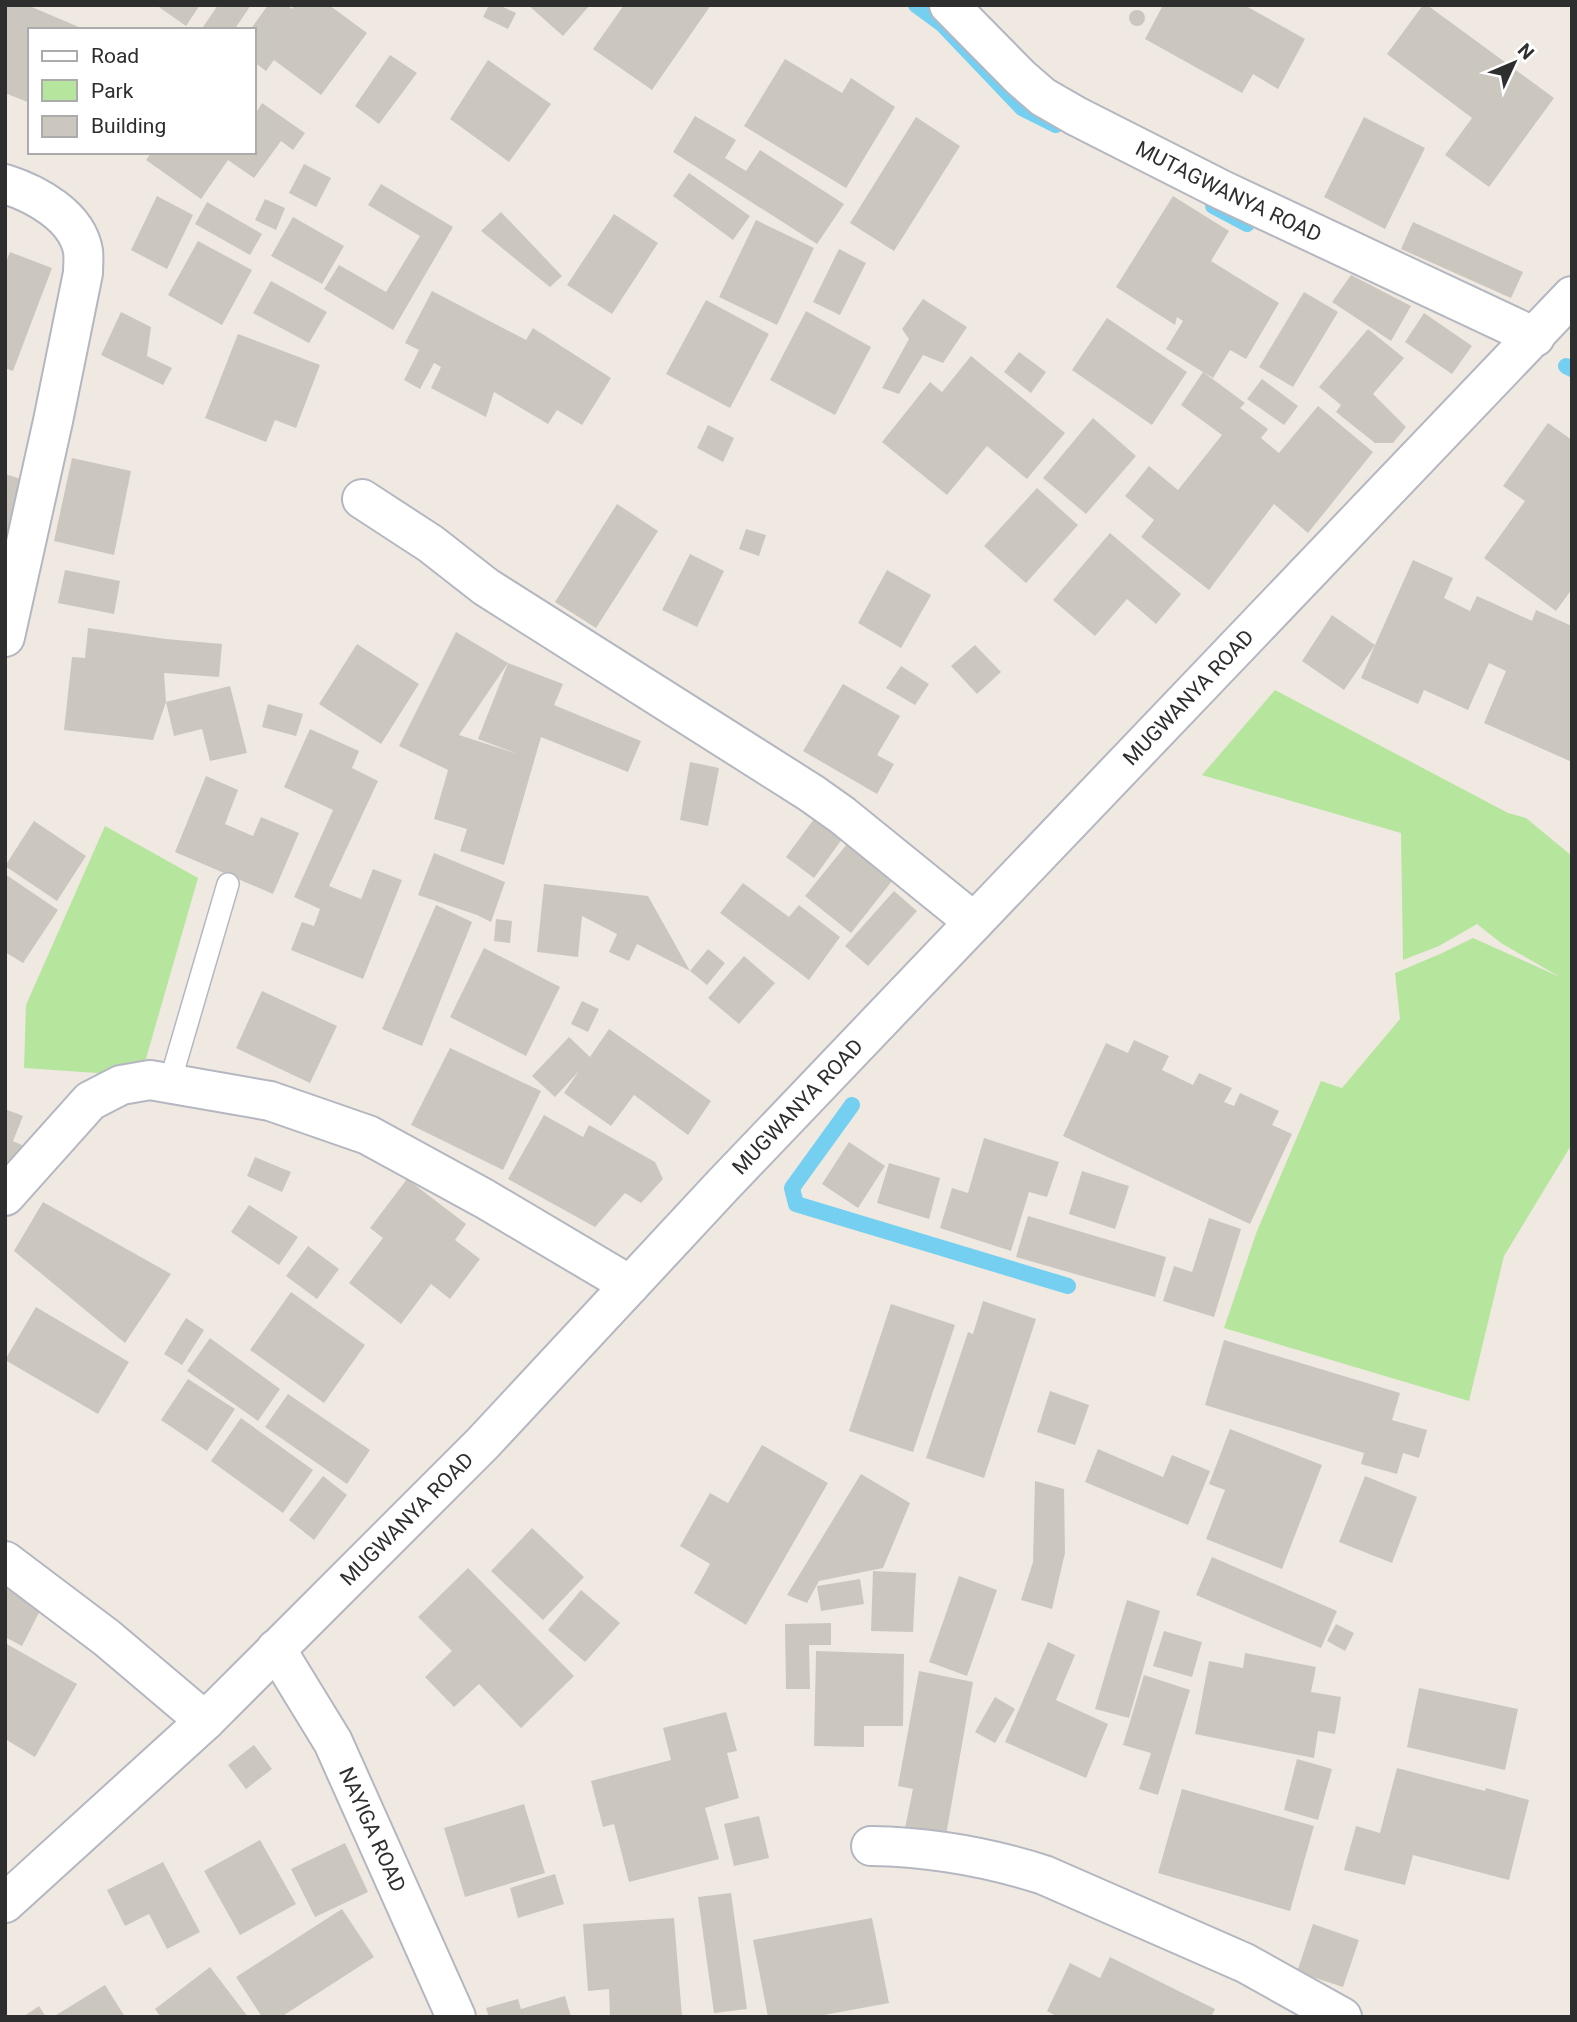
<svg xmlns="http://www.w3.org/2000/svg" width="1577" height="2022" font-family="Roboto,sans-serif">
<rect width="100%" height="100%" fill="#efe9e1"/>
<!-- green -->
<g fill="#b6e59e">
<polygon points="1275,690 1508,813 1526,818 1572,856 1572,1144 1504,1256 1469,1401 1224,1328 1257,1231 1321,1081 1342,1088 1400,1019 1395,973 1440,954 1473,938 1560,977 1501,943 1477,924 1439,946 1403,960 1401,833 1202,775"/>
<polygon points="105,826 198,878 141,1076 24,1068 26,1005"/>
</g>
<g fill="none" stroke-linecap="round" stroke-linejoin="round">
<!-- stream -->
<g stroke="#75cff0" stroke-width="16">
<polyline points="916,5 942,24 1022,108 1056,125"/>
<polyline points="1213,206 1247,224"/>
<polyline points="1566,366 1572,369"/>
<polyline points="852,1105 792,1188 796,1204 1068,1286"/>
</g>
</g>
<!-- building -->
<g fill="#cbc7bf">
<polygon points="5,5 27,5 86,30 30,30 30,103 5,93"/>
<polygon points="156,5 200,5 186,26"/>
<polygon points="218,5 251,5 234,30 201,30"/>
<polygon points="268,5 287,5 292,9 295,5 329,5 367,33 321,95 274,60 266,71 254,62 254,30 250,30"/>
<polygon points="489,5 499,5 516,13 508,29 483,17"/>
<polygon points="528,5 590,5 563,36"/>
<polygon points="624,5 711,5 652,90 593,49"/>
<polygon points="1163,5 1244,5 1305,39 1278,89 1253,74 1242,93 1145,39"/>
<polygon points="1423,5 1427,5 1554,98 1489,187 1445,155 1472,118 1387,54"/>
<circle cx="1137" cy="18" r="8"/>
<polygon points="390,55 417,73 379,124 355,106"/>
<polygon points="785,59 842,93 851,78 895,107 846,188 744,126"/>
<polygon points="488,60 551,104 509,162 450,119"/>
<polygon points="262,103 305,133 293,150 281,141 254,178 228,160 201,199 146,160 152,152 254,152 254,116"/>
<polygon points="695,116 736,140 725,158 746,171 760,150 844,204 817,244 673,152"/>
<polygon points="916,117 960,146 894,251 850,223"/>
<polygon points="1364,117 1425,148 1385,229 1324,197"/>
<polygon points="304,164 331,178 316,207 289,193"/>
<polygon points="689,173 750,216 733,240 673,196"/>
<polygon points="381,184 453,227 393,330 324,289 339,265 386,292 420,236 368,205"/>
<polygon points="157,196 193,215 167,269 131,250"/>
<polygon points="1173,196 1229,231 1211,261 1279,303 1246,359 1230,350 1213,378 1203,372 1245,403 1240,408 1268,429 1261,438 1279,453 1318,406 1373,452 1308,533 1274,504 1209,590 1141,537 1154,520 1125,496 1149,466 1178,490 1222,435 1181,405 1203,372 1166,349 1183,321 1177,317 1175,325 1116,287"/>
<polygon points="265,199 285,208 276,230 255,220"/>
<polygon points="207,202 262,234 250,255 195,224"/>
<polygon points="501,212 562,276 550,287 481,231"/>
<polygon points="614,214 658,243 612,314 567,285"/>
<polygon points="293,217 344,246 322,284 271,256"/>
<polygon points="756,220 814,248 777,325 719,297"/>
<polygon points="1413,222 1523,272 1511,298 1401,249"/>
<polygon points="198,241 252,270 222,325 168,295"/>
<polygon points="839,249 866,263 840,315 813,302"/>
<polygon points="10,252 52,268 13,371 5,368 5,265"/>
<polygon points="1351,275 1411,306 1391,341 1332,302"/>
<polygon points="271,281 327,312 309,343 253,313"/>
<polygon points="432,291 526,340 533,328 611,378 582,425 557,410 548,424 494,392 486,417 431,388 441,367 434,363 420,389 404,380 419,350 405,343"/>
<polygon points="1304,292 1338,312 1293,387 1259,367"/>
<polygon points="923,299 967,327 943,363 923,355 899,394 882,388 909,339 902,329"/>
<polygon points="706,300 769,334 730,408 666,374"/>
<polygon points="806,311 871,347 835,415 770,380"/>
<polygon points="121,312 151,327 147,356 172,368 163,385 101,355"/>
<polygon points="1424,313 1472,346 1452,374 1405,342"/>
<polygon points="1107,318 1187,372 1152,425 1072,370"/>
<polygon points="1368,329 1404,358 1373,394 1406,427 1393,443 1375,443 1336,412 1341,405 1319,387"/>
<polygon points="238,334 320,365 296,428 275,420 266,442 205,418"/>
<polygon points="1019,352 1046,372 1031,393 1004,372"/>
<polygon points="971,356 1065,433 1027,479 987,446 947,495 882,442 930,382 942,392"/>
<polygon points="1262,379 1298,406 1284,425 1247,399"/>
<polygon points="1093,418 1136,456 1086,514 1043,478"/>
<polygon points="1548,423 1572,440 1572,589 1556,611 1484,558 1525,501 1503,486"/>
<polygon points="708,425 734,438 723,462 697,448"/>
<polygon points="72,458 131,471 114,555 54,541"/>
<polygon points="5,474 31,482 11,548 5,546"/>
<polygon points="1037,488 1078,525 1026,583 984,546"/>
<polygon points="617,504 658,531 596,628 555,602"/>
<polygon points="746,529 766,535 759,556 739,549"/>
<polygon points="1110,533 1181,594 1156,624 1127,599 1095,636 1053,600"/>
<polygon points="690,554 724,571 697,627 662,610"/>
<polygon points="1413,560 1453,578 1444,598 1470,611 1477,596 1532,621 1536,610 1572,626 1572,762 1484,723 1506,671 1489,663 1468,710 1424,690 1418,704 1361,678 1375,645 1344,690 1302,661 1332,615 1375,645"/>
<polygon points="65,570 120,581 114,614 58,603"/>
<polygon points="887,570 931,595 901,648 858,623"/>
<polygon points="88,628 166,639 222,644 219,677 164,673 166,702 230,686 247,753 210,761 202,729 174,736 166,702 153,740 64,730 72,657 85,658"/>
<polygon points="456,632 508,663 459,735 518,754 478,739 508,663 563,684 554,705 641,741 628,772 541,737 504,865 460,851 467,829 434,819 448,770 399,746"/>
<polygon points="357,644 419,684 381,744 319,704"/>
<polygon points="975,645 1001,672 977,694 951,666"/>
<polygon points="901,666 929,684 915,705 886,688"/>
<polygon points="843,684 900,716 877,755 894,764 877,794 803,751"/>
<polygon points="268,704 303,714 296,736 262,727"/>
<polygon points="310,729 359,751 352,768 378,781 329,886 361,899 373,869 402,880 363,979 291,950 302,922 314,926 320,909 294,897 333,810 284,787"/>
<polygon points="690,762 719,768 708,826 680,820"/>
<polygon points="206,776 238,790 225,824 253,836 261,817 299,833 273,894 175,852"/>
<polygon points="817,815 845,835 814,878 786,857"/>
<polygon points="34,821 86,856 57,901 5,866"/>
<polygon points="847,844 892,881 851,933 805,896"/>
<polygon points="434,853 505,882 491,922 477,915 418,895"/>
<polygon points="5,874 58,910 23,963 5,952"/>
<polygon points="743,883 789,917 799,905 840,937 809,980 720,913"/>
<polygon points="544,884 648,896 690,971 708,949 725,963 707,985 690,971 637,944 629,961 609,952 617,934 582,916 578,957 537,952"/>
<polygon points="894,891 917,911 868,966 845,946"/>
<polygon points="436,905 472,922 422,1046 382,1029"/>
<polygon points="496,919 512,921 510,943 494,941"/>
<polygon points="484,948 560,987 526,1056 450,1017"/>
<polygon points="744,956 775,983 739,1024 708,998"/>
<polygon points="262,991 337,1026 310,1083 236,1048"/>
<polygon points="582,1001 599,1009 588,1032 571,1024"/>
<polygon points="609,1029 711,1101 688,1135 634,1095 611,1126 564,1093 579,1071 555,1097 532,1076 569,1037 590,1057"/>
<polygon points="1134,1040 1169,1056 1162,1070 1193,1085 1199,1073 1232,1088 1224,1102 1234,1106 1240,1093 1279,1111 1272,1125 1292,1134 1250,1224 1063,1136 1106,1043 1128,1053"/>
<polygon points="450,1048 541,1091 503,1170 411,1125"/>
<polygon points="5,1109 23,1116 13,1141 35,1151 5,1173"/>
<polygon points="544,1115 583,1137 589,1125 655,1162 663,1179 641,1203 625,1193 595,1227 508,1179"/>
<polygon points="984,1138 1059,1162 1047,1197 1029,1192 1011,1251 940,1228 952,1188 968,1193"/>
<polygon points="849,1142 885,1166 858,1208 822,1184"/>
<polygon points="255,1157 291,1172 282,1192 247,1176"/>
<polygon points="889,1163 940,1178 929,1219 877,1203"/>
<polygon points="1082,1171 1129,1186 1115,1229 1069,1214"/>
<polygon points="407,1179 466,1224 455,1240 480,1259 450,1299 431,1284 401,1324 349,1283 383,1238 370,1228"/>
<polygon points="43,1202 171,1274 125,1343 14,1251"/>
<polygon points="249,1205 298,1237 279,1265 231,1232"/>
<polygon points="1028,1216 1166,1257 1155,1297 1016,1257"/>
<polygon points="1209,1218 1241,1229 1214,1317 1163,1301 1174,1266 1192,1272"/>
<polygon points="308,1246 339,1269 317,1299 286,1276"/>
<polygon points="291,1292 365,1345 324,1403 250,1350"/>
<polygon points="983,1301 1036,1319 984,1478 926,1458 968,1332 973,1334"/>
<polygon points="891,1304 955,1325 913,1452 849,1431"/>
<polygon points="36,1307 129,1362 98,1414 5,1360"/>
<polygon points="186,1318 204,1330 182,1365 164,1354"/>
<polygon points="210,1338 280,1389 258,1421 187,1371"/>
<polygon points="1224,1340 1400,1393 1392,1420 1427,1430 1419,1458 1403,1453 1397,1474 1361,1464 1364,1453 1205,1405"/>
<polygon points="188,1379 235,1409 207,1451 161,1420"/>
<polygon points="1050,1391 1089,1405 1075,1445 1037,1432"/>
<polygon points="288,1394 370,1450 347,1484 265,1427"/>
<polygon points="241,1418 313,1470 283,1513 211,1461"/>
<polygon points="1230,1429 1322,1465 1282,1569 1206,1539 1225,1490 1209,1484"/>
<polygon points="762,1445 828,1483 746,1625 694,1593 710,1564 680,1546 710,1493 728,1503"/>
<polygon points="1098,1449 1163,1477 1172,1455 1210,1471 1188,1525 1085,1482"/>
<polygon points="861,1474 910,1503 883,1568 819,1581 807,1603 787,1595"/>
<polygon points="323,1476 347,1495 314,1540 289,1520"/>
<polygon points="1365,1476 1417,1497 1392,1563 1339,1542"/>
<polygon points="1035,1481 1064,1489 1065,1553 1052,1609 1021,1600 1033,1562"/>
<polygon points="532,1528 584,1577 543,1620 491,1571"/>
<polygon points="1212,1557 1337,1611 1321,1648 1196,1595"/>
<polygon points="468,1568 574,1676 521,1728 479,1684 454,1707 425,1677 452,1651 418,1617"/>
<polygon points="873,1571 916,1573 913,1632 871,1631"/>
<polygon points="959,1576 997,1590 967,1676 929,1662"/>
<polygon points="860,1579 864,1604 821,1611 817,1586"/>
<polygon points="5,1581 45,1601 22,1646 5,1637"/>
<polygon points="581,1590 620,1623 585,1662 548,1630"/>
<polygon points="1127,1600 1160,1611 1129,1718 1095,1709"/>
<polygon points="831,1623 831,1645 809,1645 810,1689 786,1689 785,1624"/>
<polygon points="1336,1624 1354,1633 1345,1651 1327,1641"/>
<polygon points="1164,1631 1202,1642 1192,1677 1153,1666"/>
<polygon points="1048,1642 1075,1655 1056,1700 1108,1724 1086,1778 1005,1742"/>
<polygon points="5,1643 77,1684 35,1757 5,1739"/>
<polygon points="816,1651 904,1654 903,1726 864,1726 864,1747 814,1746"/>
<polygon points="1245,1653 1316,1667 1311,1692 1341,1697 1335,1734 1318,1731 1314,1758 1195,1734 1209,1661 1243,1668"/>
<polygon points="919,1671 973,1682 945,1841 904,1833 913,1789 898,1786"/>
<polygon points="1144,1675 1190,1690 1158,1795 1139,1789 1151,1753 1123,1745"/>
<polygon points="1419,1688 1518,1709 1505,1770 1407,1747"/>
<polygon points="995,1697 1015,1709 995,1743 975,1732"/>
<polygon points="726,1712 737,1751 727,1753 739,1798 705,1808 719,1859 629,1882 614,1824 603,1827 591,1781 671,1760 663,1728"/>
<polygon points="254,1745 272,1769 246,1789 228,1765"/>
<polygon points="1297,1759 1332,1769 1318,1820 1284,1810"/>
<polygon points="1397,1768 1485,1791 1486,1788 1529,1800 1509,1880 1413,1855 1405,1885 1344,1870 1356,1826 1380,1833"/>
<polygon points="1182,1789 1314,1826 1290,1911 1158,1873"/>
<polygon points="524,1804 545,1873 465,1897 444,1828"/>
<polygon points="759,1816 769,1858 734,1866 724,1824"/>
<polygon points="260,1840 296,1904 240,1935 204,1871"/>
<polygon points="345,1843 368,1892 315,1917 291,1869"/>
<polygon points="163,1862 200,1932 167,1949 149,1914 125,1926 107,1890"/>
<polygon points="555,1874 564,1904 518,1918 510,1888"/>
<polygon points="731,1893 747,2009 714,2013 698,1897"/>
<polygon points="342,1909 374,1957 281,2017 262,2017 236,1977"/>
<polygon points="674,1918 682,2017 610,2017 609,1989 588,1991 583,1924"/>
<polygon points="872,1918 889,2003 813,2017 768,2017 753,1940"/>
<polygon points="1313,1924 1359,1940 1343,1987 1297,1972"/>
<polygon points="1110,1957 1215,2009 1211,2017 1058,2017 1047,2011 1070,1963 1100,1978"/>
<polygon points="210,1967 248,2017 161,2017 155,2009"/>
<polygon points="105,1985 125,2017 53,2017"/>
<polygon points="565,1996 571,2017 489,2017 486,2008 518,1999 521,2009"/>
<polygon points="39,2006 46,2017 23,2017"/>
</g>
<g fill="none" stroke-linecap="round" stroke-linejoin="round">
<defs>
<polyline id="service" points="170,1082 228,884"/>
<g id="minor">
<path id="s1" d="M949,5L1020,77L1043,97L1076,116L1222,190L1535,337"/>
<path d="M5,184C36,194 77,216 83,251C84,258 83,266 83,273L53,421L5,637"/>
<polyline points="362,499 431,544 486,587 811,793 842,815 974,922"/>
<polyline points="5,1196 90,1101 121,1085 150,1080 270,1101 368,1135 485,1199 630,1285"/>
<polyline points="5,1561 107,1638 205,1721"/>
<path id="s2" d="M276,1649L333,1742L456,2017"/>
<path d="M871,1846C930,1847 988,1857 1044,1875L1245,1963L1342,2017"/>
</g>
<g id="tertiary">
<path id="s3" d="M5,1903L205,1721L483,1443L723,1185L1572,296"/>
</g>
</defs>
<!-- service casing -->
<use href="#service" stroke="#b4b7c1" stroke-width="24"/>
<!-- minor casing -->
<use href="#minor" stroke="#b4b7c1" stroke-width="42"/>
<!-- tertiary casing -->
<use href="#tertiary" stroke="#b4b7c1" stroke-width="42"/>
<!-- service -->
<use href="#service" stroke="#fff" stroke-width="21"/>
<!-- minor -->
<use href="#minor" stroke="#fff" stroke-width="38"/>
<!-- tertiary -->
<use href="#tertiary" stroke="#fff" stroke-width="38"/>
</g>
<g text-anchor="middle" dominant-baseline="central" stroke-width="5" stroke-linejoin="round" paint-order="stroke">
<!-- street labels -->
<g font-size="21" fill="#2e2e2e" stroke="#fff">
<text stroke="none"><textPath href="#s1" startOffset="340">MUTAGWANYA ROAD</textPath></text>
<text stroke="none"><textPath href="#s3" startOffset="1690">MUGWANYA ROAD</textPath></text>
<text stroke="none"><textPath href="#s3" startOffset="1124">MUGWANYA ROAD</textPath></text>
<text stroke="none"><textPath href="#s3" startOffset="556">MUGWANYA ROAD</textPath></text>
<text stroke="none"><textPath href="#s2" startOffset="205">NAYIGA ROAD</textPath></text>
</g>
</g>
<!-- border -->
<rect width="1577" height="2022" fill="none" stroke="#2e2e2e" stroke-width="14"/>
<!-- legend -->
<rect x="28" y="28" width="228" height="126" fill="#ffffff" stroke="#ababab" stroke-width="2"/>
<rect x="42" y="51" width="35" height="10" fill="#ffffff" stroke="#ababab" stroke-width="2"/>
<text x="91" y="63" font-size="21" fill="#2e2e2e">Road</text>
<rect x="42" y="80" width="35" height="21" fill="#b6e59e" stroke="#ababab" stroke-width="2"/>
<text x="91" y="98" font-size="21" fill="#2e2e2e">Park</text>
<rect x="42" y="116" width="35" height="21" fill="#cbc7bf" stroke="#ababab" stroke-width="2"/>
<text x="91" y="133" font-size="21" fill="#2e2e2e">Building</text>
<!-- north arrow -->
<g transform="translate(1514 63) rotate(46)" stroke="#ffffff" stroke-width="5" paint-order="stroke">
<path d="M0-5L12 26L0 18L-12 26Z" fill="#2e2e2e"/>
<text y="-10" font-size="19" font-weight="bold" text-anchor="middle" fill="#2e2e2e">N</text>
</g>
</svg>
